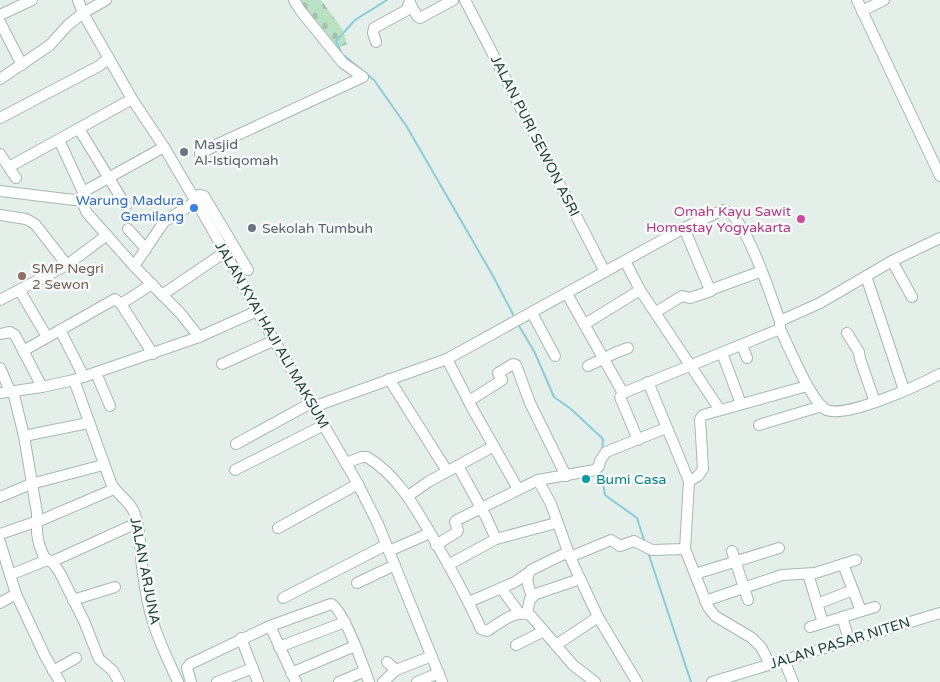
<svg xmlns="http://www.w3.org/2000/svg" width="940" height="682" font-family="'Varela Round',sans-serif">
<defs>
<pattern id="cemetery-stones" width="16" height="16" patternUnits="userSpaceOnUse" patternTransform="scale(1.25)"><rect width="16" height="16" fill="#bbe1c5"/><path d="M2 7V4a2 2 0 0 1 4 0v3zM10 15v-3a2 2 0 0 1 4 0v3z" fill="#a0c2aa"/></pattern>
</defs>
<rect width="100%" height="100%" fill="#e4efea"/>
<!-- cemetery -->
<polygon fill="url(#cemetery-stones)" points="297,0 321,0 343,30 347,44 335,50"/>
<g fill="none" stroke-linecap="round" stroke-linejoin="round">
<!-- stream -->
<g stroke="#88cdd8" stroke-width="2">
<polyline points="387,0 355,20 336,41 342,54 374,80 407,127 493,276 515,318"/>
<polyline points="518,324 535,353 554,397 571,409 603,439 602,451"/>
<polyline points="601,471 605,495 637,518 645,543"/>
<polyline points="648,552 691,682"/>
</g>
<defs>
<g id="minor">
<polyline points="78,0 83,13 132,99 164,147 212,229 257,311 358,484 378,524 442,682"/>
<polyline points="465,0 605,272"/>
<polyline points="857,0 940,176"/>
<polyline points="410,3 417,16 420,18 453,0"/>
<polyline points="862,11 884,0"/>
<polyline points="0,15 32,0"/>
<polyline points="0,22 22,65"/>
<polyline points="376,42 373,33 374,28 407,10 410,0"/>
<polyline points="0,79 50,45 68,25 83,13 106,0"/>
<polyline points="0,118 99,66 109,58"/>
<polyline points="79,129 126,206"/>
<polyline points="59,140 83,192 82,202 87,213 134,266 181,314 199,337"/>
<polyline points="0,154 16,178"/>
<polyline points="200,154 218,144 363,77 343,63 300,10 294,0"/>
<polyline points="9,167 132,99"/>
<polyline points="0,191 74,200 81,199"/>
<polyline points="83,192 164,147"/>
<polyline points="194,199 199,195 204,196 248,270"/>
<polyline points="0,215 26,219 35,224 67,265"/>
<polyline points="684,228 710,290 762,271"/>
<polyline points="128,229 146,249"/>
<polyline points="892,261 912,297"/>
<polyline points="134,266 164,222 195,202"/>
<polyline points="866,276 904,390"/>
<polyline points="640,290 720,410"/>
<polyline points="20,291 47,337"/>
<polyline points="567,294 623,393 780,329"/>
<polyline points="162,295 225,252"/>
<polyline points="0,300 67,265 107,235"/>
<polyline points="121,304 152,284"/>
<polyline points="656,312 682,296 690,298 711,291"/>
<polyline points="532,313 555,356"/>
<polyline points="780,321 820,303 892,261 940,238"/>
<polyline points="585,324 640,290 625,261"/>
<polyline points="60,330 84,377"/>
<polyline points="847,333 859,352 860,359 875,402"/>
<polyline points="0,334 10,332 15,335 42,387"/>
<polyline points="742,345 747,358"/>
<polyline points="23,351 115,299 121,304 153,354"/>
<polyline points="722,353 741,404"/>
<polyline points="447,359 471,406 518,489"/>
<polyline points="222,364 275,340"/>
<polyline points="588,366 617,352 628,348"/>
<polyline points="0,368 10,391"/>
<polyline points="96,373 110,406"/>
<polyline points="389,379 447,471"/>
<path d="M74,380L111,483C116,494 129,500 134,512C142,532 139,553 143,573C145,589 148,606 153,622C159,642 169,662 178,682"/>
<polyline points="648,382 689,481"/>
<polyline points="13,391 24,436 37,513 37,533 39,544 44,557 53,563 60,573 84,621 99,659 113,671 119,682"/>
<polyline points="0,393 42,387 74,380 199,337 257,311"/>
<polyline points="623,393 620,397 638,440"/>
<polyline points="469,401 502,380 498,373 513,364 516,365 530,403 566,476"/>
<path d="M313,407L447,359L684,228L723,210C745,212 772,300 780,321V329C789,347 810,399 825,409C842,421 921,384 940,374"/>
<polyline points="759,425 822,406"/>
<polyline points="24,436 88,423"/>
<polyline points="236,444 311,403"/>
<path d="M346,463L362,457H367C400,477 417,511 436,543C452,571 468,599 481,629L487,631C498,624 518,607 531,616L573,665L595,682"/>
<polyline points="458,466 486,517 496,539"/>
<polyline points="235,470 324,425"/>
<polyline points="538,480 551,504 570,557 598,617 637,682"/>
<polyline points="408,496 428,482 494,446"/>
<polyline points="0,497 31,484 103,465"/>
<polyline points="278,528 358,484"/>
<polyline points="0,534 44,519 114,489"/>
<polyline points="0,542 16,594 45,656 60,682"/>
<polyline points="436,545 457,532 458,530 455,522 457,520 538,480 595,470 599,466 600,461 606,452 666,428"/>
<polyline points="389,551 430,533"/>
<polyline points="732,551 748,600"/>
<polyline points="570,557 611,540 620,546 634,541 652,550 685,549"/>
<polyline points="51,562 137,523"/>
<polyline points="843,564 861,611"/>
<polyline points="448,565 496,539 556,523"/>
<polyline points="695,574 779,548"/>
<polyline points="808,574 823,623"/>
<polyline points="10,575 47,560"/>
<polyline points="357,583 395,565"/>
<polyline points="501,588 520,614"/>
<path d="M533,597C529,589 524,578 531,570L568,552"/>
<polyline points="283,598 386,545"/>
<polyline points="73,600 115,587"/>
<polyline points="705,601 782,575 815,573 856,560"/>
<polyline points="469,602 515,582 528,573"/>
<polyline points="0,603 16,594"/>
<polyline points="817,604 853,590"/>
<polyline points="527,613 530,599 536,594 580,579"/>
<polyline points="842,617 849,640"/>
<polyline points="270,626 296,682"/>
<polyline points="810,627 875,607"/>
<polyline points="241,638 258,682"/>
<polyline points="516,645 544,631"/>
<polyline points="556,645 598,617"/>
<polyline points="279,647 345,622"/>
<polyline points="784,660 793,682"/>
<polyline points="387,662 396,670 432,656"/>
<polyline points="770,664 761,647 752,638 715,616 708,607 685,549 689,481 698,476 703,469 700,419 703,415 807,386"/>
<polyline points="53,671 76,658"/>
<polyline points="291,673 355,646"/>
<path d="M191,682L187,668L190,664L270,626L331,604C343,608 364,668 369,682"/>
<polyline points="217,682 253,668"/>
<polyline points="339,682 365,671"/>
<polyline points="383,682 396,670"/>
<polyline points="417,682 439,673"/>
<polyline points="712,682 940,613"/>
</g>
</defs>
<!-- minor casing -->
<use href="#minor" stroke="#a6b8b1" stroke-width="12"/>
<!-- minor -->
<use href="#minor" stroke="#fff" stroke-width="10"/>
</g>
<!-- markers -->
<g fill="#6b7280" stroke="#f5faf8" stroke-width="2">
<circle cx="184" cy="152" r="5"/>
<circle cx="252" cy="228" r="5"/>
</g>
<circle fill="#3f7fe0" stroke="#f5faf8" stroke-width="2" cx="194" cy="208" r="5"/>
<circle fill="#d1479c" stroke="#f5faf8" stroke-width="2" cx="801" cy="219" r="5"/>
<circle fill="#8d6e63" stroke="#f5faf8" stroke-width="2" cx="22" cy="276" r="5"/>
<circle fill="#0f9aa8" stroke="#f5faf8" stroke-width="2" cx="586" cy="479" r="5"/>
<g text-anchor="middle" dominant-baseline="central" stroke-width="5" stroke-linejoin="round" paint-order="stroke">
<!-- street labels -->
<g font-size="14" fill="#214239" stroke="#f5faf8">
<text transform="translate(535 136) rotate(63)">JALAN PURI SEWON ASRI</text>
<text transform="translate(272 335) rotate(60)">JALAN KYAI HAJI ALI MAKSUM</text>
<text transform="translate(145 571) rotate(79)">JALAN ARJUNA</text>
<text transform="translate(840 643) rotate(-17)">JALAN PASAR NITEN</text>
</g>
<!-- worship labels -->
<g font-size="14" fill="#5b616d" stroke="#f5faf8" text-anchor="start">
<text x="194" y="144">Masjid<tspan x="194" dy="16">Al-Istiqomah</tspan></text>
<text x="262" y="228">Sekolah Tumbuh</text>
</g>
<!-- shop labels -->
<g font-size="14" fill="#366cbe" stroke="#f5faf8" text-anchor="end">
<text x="184" y="200">Warung Madura<tspan x="184" dy="16">Gemilang</tspan></text>
</g>
<!-- hotel labels -->
<g font-size="14" fill="#b23c85" stroke="#f5faf8" text-anchor="end">
<text x="791" y="211">Omah Kayu Sawit<tspan x="791" dy="16">Homestay Yogyakarta</tspan></text>
</g>
<!-- education labels -->
<g font-size="14" fill="#785e54" stroke="#f5faf8" text-anchor="start">
<text x="32" y="268">SMP Negri<tspan x="32" dy="16">2 Sewon</tspan></text>
</g>
<!-- culture labels -->
<g font-size="14" fill="#0d838f" stroke="#f5faf8" text-anchor="start">
<text x="596" y="479">Bumi Casa</text>
</g>
</g>
</svg>
